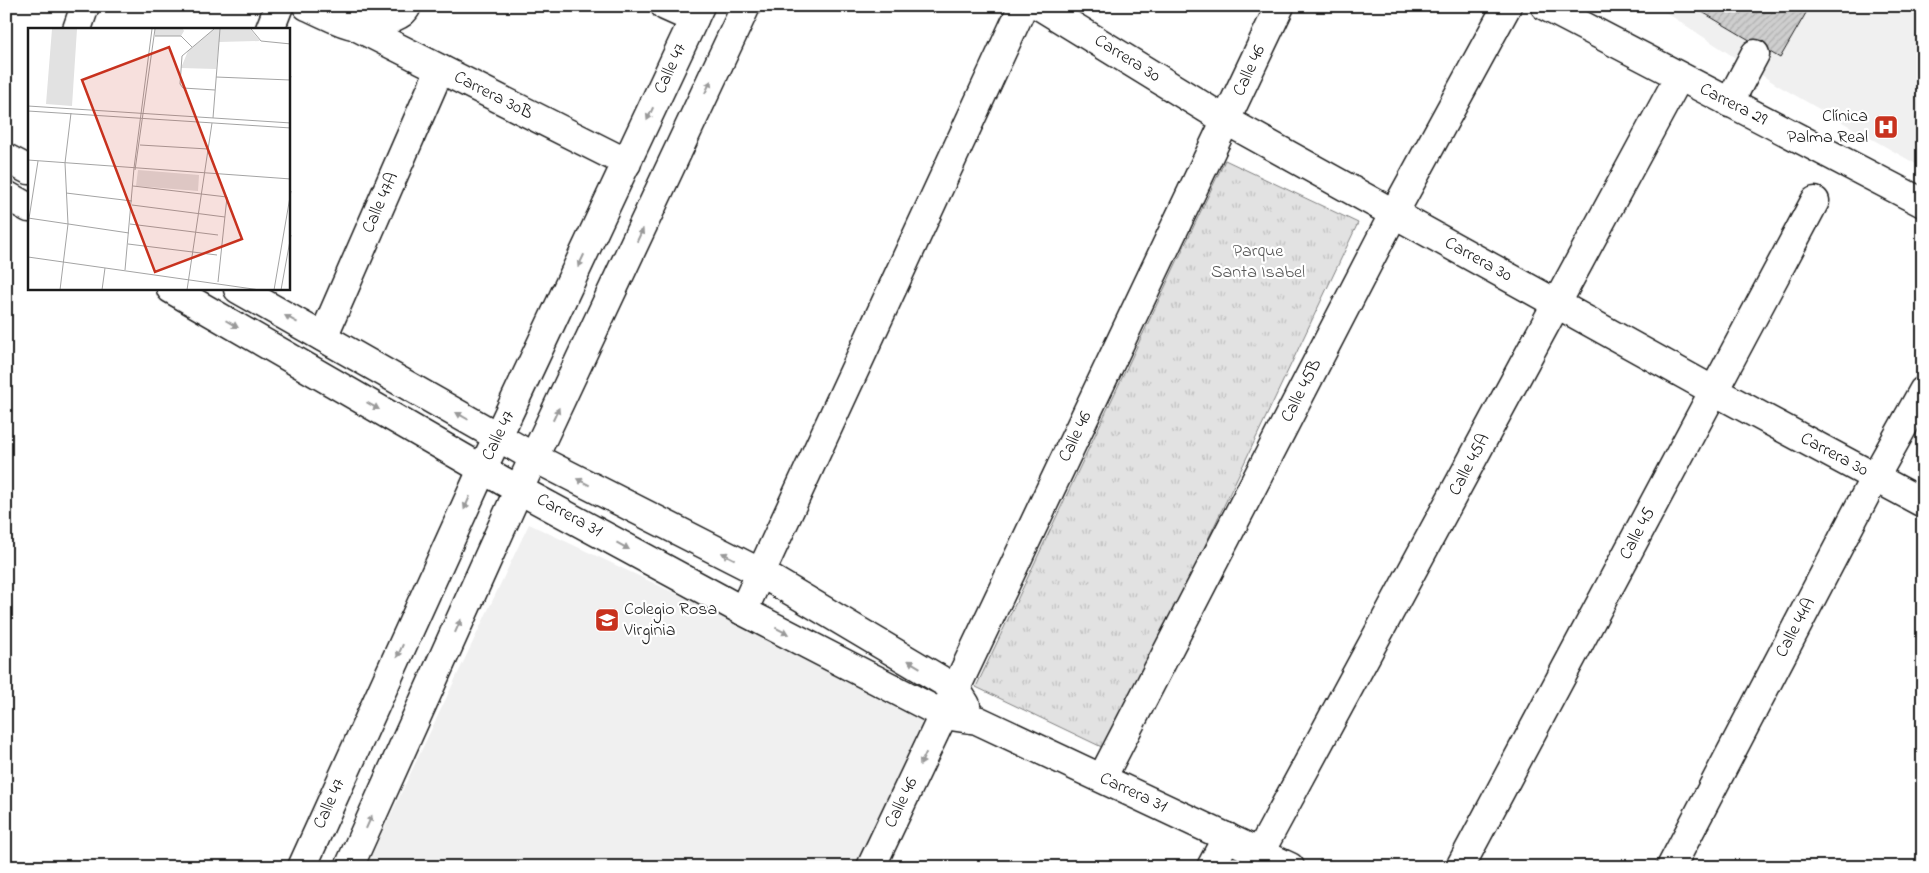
<svg xmlns="http://www.w3.org/2000/svg" width="1929" height="873" font-family="'Indie Flower',sans-serif">
<defs>
<pattern id="grass-tufts" width="24" height="20" patternUnits="userSpaceOnUse" patternTransform="scale(1.25)"><rect width="24" height="20" fill="#e2e2e2"/><path d="M3 7l-1-3M5 7V3M7 7l1-3M15 17l-1-3M17 17v-4M19 17l1-3" fill="none" stroke="#c1c1c1"/></pattern>
<pattern id="building-hatch" width="6" height="6" patternUnits="userSpaceOnUse" patternTransform="scale(1.25)"><rect width="6" height="6" fill="#cecece"/><path d="M-1 1l2-2M0 6l6-6M5 7l2-2" fill="none" stroke="#b0b0b0"/></pattern>
</defs>
<rect width="100%" height="100%" fill="#fff"/>
<filter id="ink" filterUnits="userSpaceOnUse"><feTurbulence type="fractalNoise" baseFrequency=".02" numOctaves="2"/><feDisplacementMap in="SourceGraphic" scale="10" xChannelSelector="R" yChannelSelector="G"/><feConvolveMatrix kernelMatrix="1 2 1 2 8 2 1 2 1" color-interpolation-filters="sRGB"/></filter>
<g filter="url(#ink)">
<!-- built -->
<g fill="#f0f0f0">
<polygon points="1656,6 1923,6 1923,168 1777,85"/>
<polygon points="529,524 934,716 863,867 366,867"/>
</g>
<!-- grass -->
<polygon fill="url(#grass-tufts)" stroke="#7f7f7f" points="1225,160 1358,223 1108,750 976,687"/>
<!-- building -->
<polygon fill="url(#building-hatch)" stroke="#1c1c1c" points="1692,6 1810,6 1780,58"/>
<g fill="none" stroke-linecap="round" stroke-linejoin="round">
<defs>
<g id="minor">
<path d="M307,6C338,19 359,37 392,18C398,15 404,13 407,6"/>
<polyline points="665,6 694,19"/>
<polyline points="1040,6 1227,121 1714,391 1923,503"/>
<polyline points="1545,6 1923,203"/>
<polyline points="359,28 627,163"/>
<polyline points="77,29 85,6"/>
<polyline points="270,29 279,6"/>
<polyline points="1729,103 1755,54"/>
<polyline points="6,158 29,170"/>
<polyline points="6,195 29,208"/>
<polyline points="171,289 503,481 743,611 944,715 977,720 1290,867"/>
<polyline points="238,289 535,458 761,573 956,689 966,705"/>
<polyline points="323,337 440,69"/>
<polyline points="743,611 1023,6"/>
<polyline points="1102,778 1394,213 1507,6"/>
<polyline points="1260,852 1679,77"/>
<polyline points="871,867 1280,6"/>
<polyline points="1211,867 1227,837"/>
<polyline points="1460,867 1815,201"/>
<polyline points="1671,867 1875,477 1923,391"/>
</g>
<g id="major">
<polyline points="302,867 482,470 700,6"/>
<polyline points="349,867 519,489 746,6"/>
</g>
</defs>
<!-- minor casing -->
<use href="#minor" stroke="#1c1c1c" stroke-width="31"/>
<!-- major casing -->
<use href="#major" stroke="#1c1c1c" stroke-width="31"/>
<!-- minor -->
<use href="#minor" stroke="#fff" stroke-width="28"/>
<!-- major -->
<use href="#major" stroke="#fff" stroke-width="28"/>
</g>
<!-- one-way arrows -->
<defs><path id="oneway-solid" d="M-6-.8H1V-3.2L6.5 0L1 3.2V.8H-6Z" transform="scale(1.25)"/></defs>
<g fill="#999">
<use href="#oneway-solid" transform="translate(708 87) rotate(-65)"/>
<use href="#oneway-solid" transform="translate(650 114) rotate(115)"/>
<use href="#oneway-solid" transform="translate(640 235) rotate(-65)"/>
<use href="#oneway-solid" transform="translate(581 261) rotate(115)"/>
<use href="#oneway-solid" transform="translate(291 319) rotate(-151)"/>
<use href="#oneway-solid" transform="translate(232 324) rotate(30)"/>
<use href="#oneway-solid" transform="translate(373 406) rotate(30)"/>
<use href="#oneway-solid" transform="translate(556 414) rotate(-65)"/>
<use href="#oneway-solid" transform="translate(462 416) rotate(-150)"/>
<use href="#oneway-solid" transform="translate(583 482) rotate(-153)"/>
<use href="#oneway-solid" transform="translate(467 503) rotate(114)"/>
<use href="#oneway-solid" transform="translate(623 546) rotate(29)"/>
<use href="#oneway-solid" transform="translate(728 556) rotate(-153)"/>
<use href="#oneway-solid" transform="translate(458 626) rotate(-66)"/>
<use href="#oneway-solid" transform="translate(782 631) rotate(27)"/>
<use href="#oneway-solid" transform="translate(400 651) rotate(114)"/>
<use href="#oneway-solid" transform="translate(914 664) rotate(-149)"/>
<use href="#oneway-solid" transform="translate(923 759) rotate(116)"/>
<use href="#oneway-solid" transform="translate(369 822) rotate(-66)"/>
</g>
</g>
<!-- icons -->
<defs>
<symbol id="hospital-square" viewBox="-11 -11 22 22"><rect x="-9" y="-9" width="18" height="18" rx="4" fill="#c8321e" stroke="#fff"/><path d="M-5-5h3v3.5h4V-5h3V5h-3V1.5h-4V5h-3Z" fill="#fff"/></symbol>
<symbol id="school-square" viewBox="-11 -11 22 22"><rect x="-9" y="-9" width="18" height="18" rx="4" fill="#c8321e" stroke="#fff"/><path d="M0-5L7-2L0 1L-7-2ZM-4 1L0 2.5L4 1V4Q0 6-4 4Z" fill="#fff"/></symbol>
</defs>
<g fill-rule="evenodd">
<use href="#hospital-square" x="1872" y="113" width="28" height="28"/>
<use href="#school-square" x="593" y="606" width="28" height="28"/>
</g>
<g text-anchor="middle" dominant-baseline="central" stroke-width="4.5" stroke-linejoin="round" paint-order="stroke">
<!-- street labels -->
<g font-size="18" fill="#1c1c1c" stroke="#fff">
<text transform="translate(1127 59) rotate(32)">Carrera 30</text>
<text transform="translate(671 69) rotate(-65)">Calle 47</text>
<text transform="translate(1250 71) rotate(-65)">Calle 46</text>
<text transform="translate(493 96) rotate(27)">Carrera 30B</text>
<text transform="translate(1733 105) rotate(27)">Carrera 29</text>
<text transform="translate(381 203) rotate(-66)">Calle 47A</text>
<text transform="translate(1478 260) rotate(29)">Carrera 30</text>
<text transform="translate(1302 391) rotate(-63)">Calle 45B</text>
<text transform="translate(499 436) rotate(-64)">Calle 47</text>
<text transform="translate(1076 437) rotate(-64)">Calle 46</text>
<text transform="translate(1834 455) rotate(28)">Carrera 30</text>
<text transform="translate(1470 465) rotate(-62)">Calle 45A</text>
<text transform="translate(569 516) rotate(29)">Carrera 31</text>
<text transform="translate(1638 534) rotate(-62)">Calle 45</text>
<text transform="translate(1796 628) rotate(-62)">Calle 44A</text>
<text transform="translate(1133 793) rotate(25)">Carrera 31</text>
<text transform="translate(902 803) rotate(-64)">Calle 46</text>
<text transform="translate(330 804) rotate(-66)">Calle 47</text>
</g>
<!-- poi labels -->
<g font-size="18" fill="#1c1c1c" stroke="#fff" text-anchor="end">
<text x="1868" y="117">Clínica<tspan x="1868" dy="21">Palma Real</tspan></text>
<text x="624" y="610" text-anchor="start">Colegio Rosa<tspan x="624" dy="21">Virginia</tspan></text>
</g>
<!-- park labels -->
<g font-size="18" fill="#575757" stroke="#fff">
<text x="1258" y="252">Parque<tspan x="1258" dy="21">Santa Isabel</tspan></text>
</g>
</g>
<!-- overview -->
<g transform="translate(28 28)">
<rect width="262" height="262" fill="#fff"/>
<path d="M24,1H49L44,78L18,76ZM127,1H155L156,3L153,8H127ZM186,1H222L232,13L191,14L188,41L153,40L160,23ZM110,142L171,147L170,163L108,158Z" fill="#e2e2e2"/>
<path fill="none" stroke="#a4a4a4" stroke-width="1" d="M186,1L154,28L152,56L155,60L187,62M223,1L233,13L263,16M127,8H153L164,19M188,49L262,52L263,48M0,78L263,95M0,83L263,100M185,90L192,1M112,117L180,121M0,132L263,151M107,142L127,1M105,158L199,169L190,254M38,165L104,173M104,177L197,189M0,190L101,205M102,196L190,207M0,197L10,133M100,216L189,227M0,229L232,262M97,242L106,140L124,1M32,262L40,196L37,135L43,85M74,262L77,240M159,262L184,95M246,262L263,163M253,262L263,207"/>
<path fill="#c8321e" fill-opacity="0.15" stroke="#c8321e" stroke-width="2.5" d="M141,19L214,211L127,244L54,52Z"/>
<rect width="262" height="262" fill="none" stroke="#1c1c1c" stroke-width="2.5"/>
</g>
<!-- margin -->
<rect width="1929" height="873" fill="none" stroke="#fff" stroke-width="25"/>
<rect x="12" y="12" width="1904" height="848" fill="none" stroke="#1c1c1c" stroke-width="2" filter="url(#ink)"/>
</svg>
